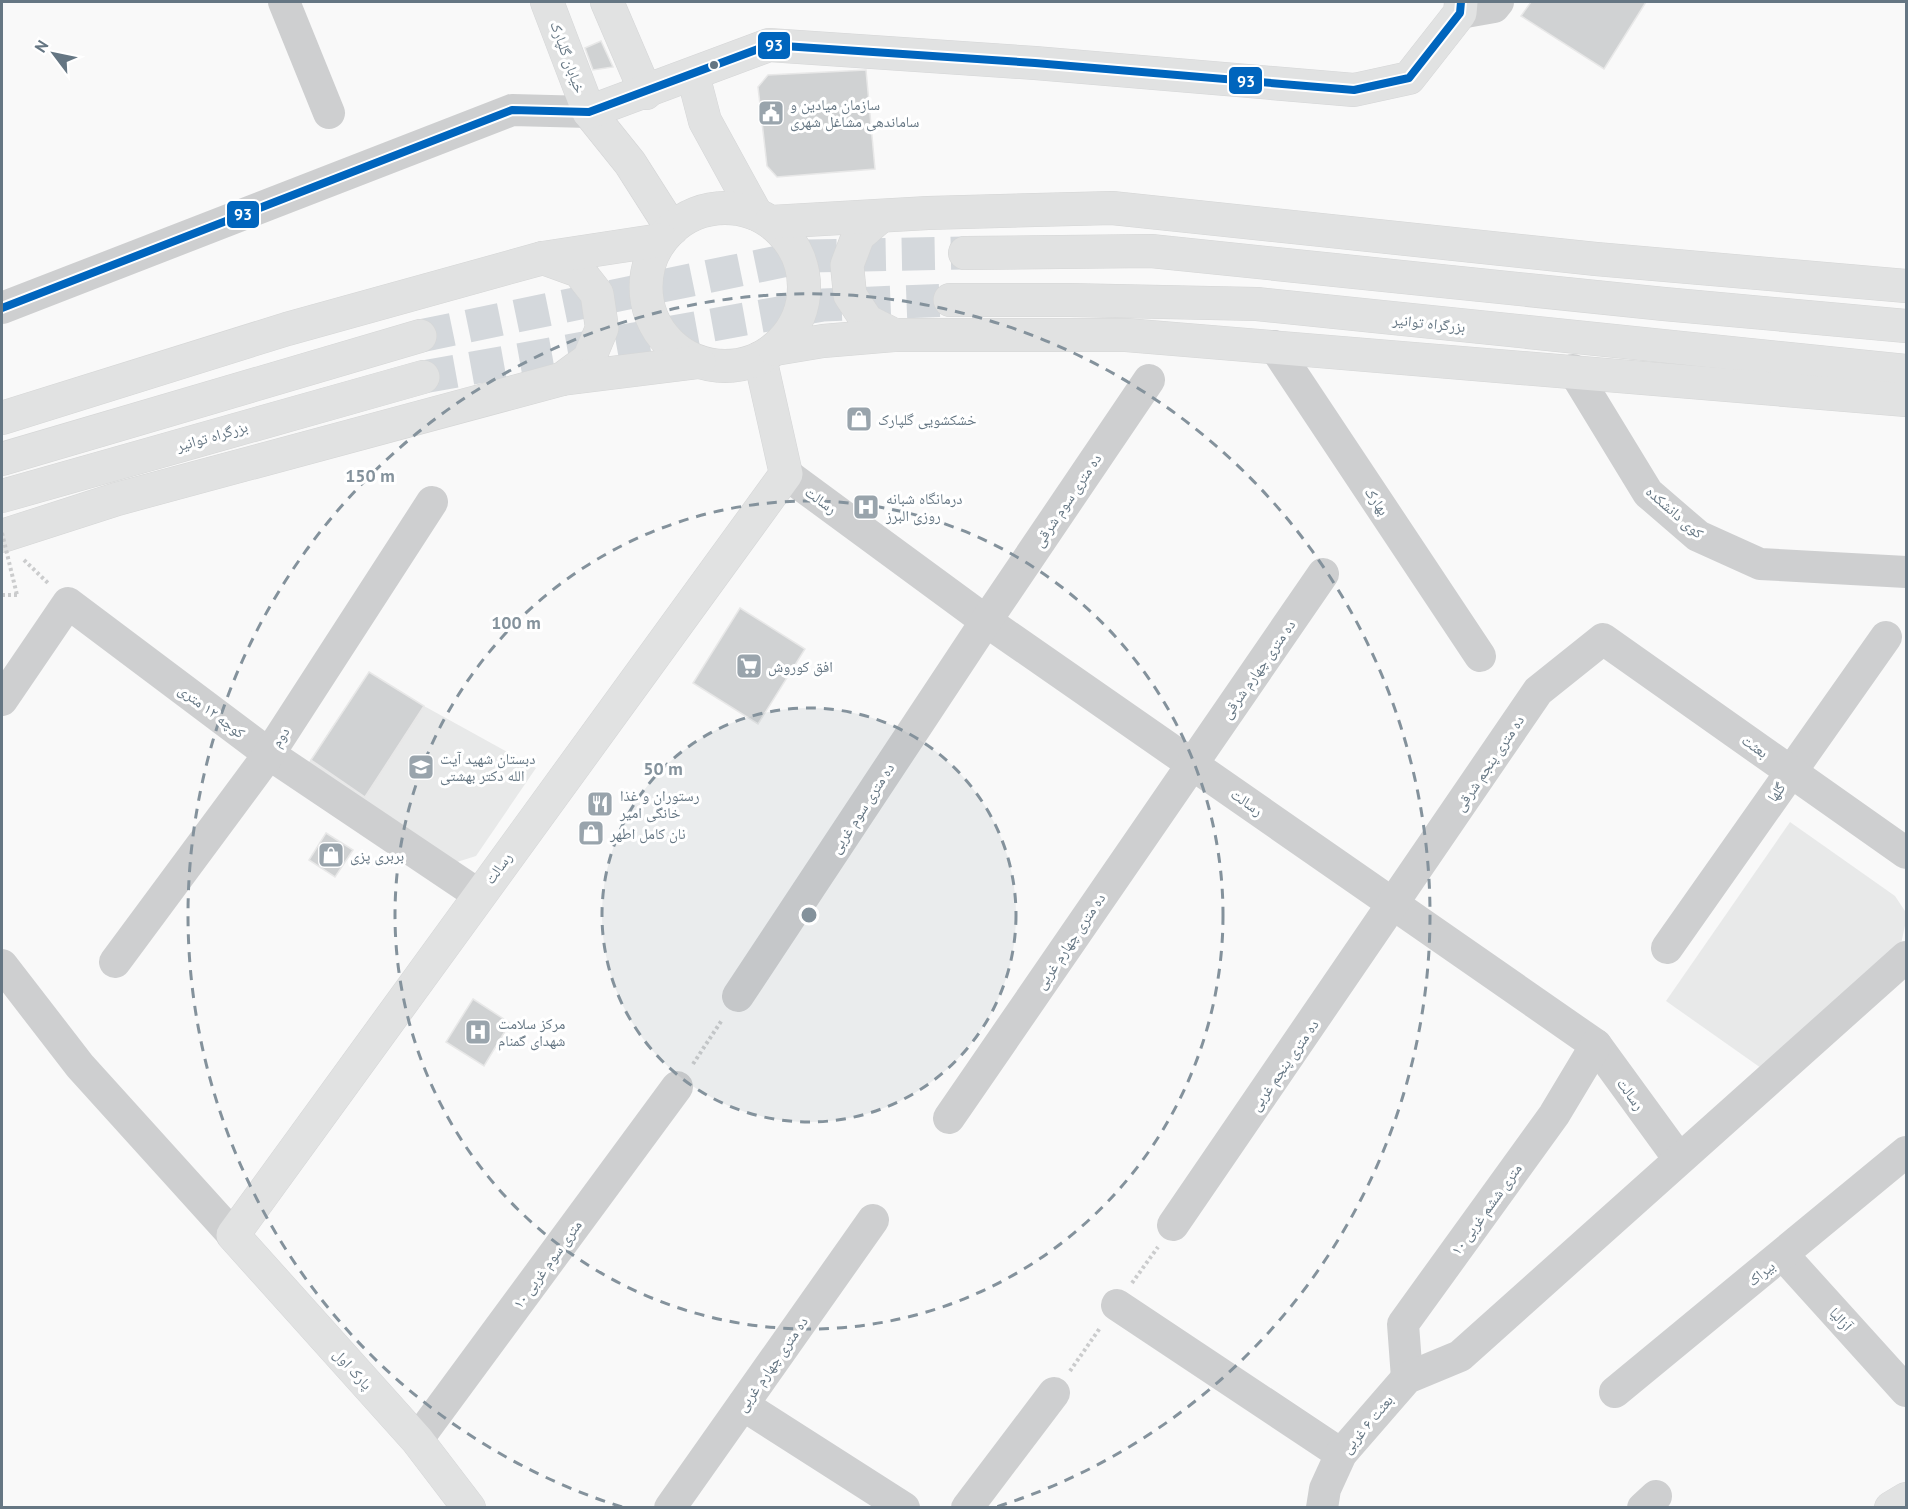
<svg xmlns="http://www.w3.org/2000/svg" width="1908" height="1509" font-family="'PT Sans','Noto Naskh Arabic',sans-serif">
<rect width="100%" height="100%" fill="#f9f9f9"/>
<!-- built -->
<g fill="#e8e9e9">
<polygon points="369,672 424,706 536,768 476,856 457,862 307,765"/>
<polygon points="1790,822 1895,896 1905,911 1906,921 1901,944 1761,1068 1666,1001"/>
</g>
<!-- building -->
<g fill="#d0d2d3" stroke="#e8e8e8" stroke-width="1.5">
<polygon points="1531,2 1646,2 1604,69 1521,16"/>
<polygon points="601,41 613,67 593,70 585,48"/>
<polygon points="866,70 875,169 777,177 767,166 758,87 768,75"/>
<polygon points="740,608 805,649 758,724 693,683"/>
<polygon points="369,672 424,706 365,797 311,760"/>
<polygon points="326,833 353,850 335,877 309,860"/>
<polygon points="473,999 510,1023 484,1066 446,1042"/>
</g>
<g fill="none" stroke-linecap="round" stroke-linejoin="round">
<!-- highway-tunnel -->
<g stroke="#d4d8dc" stroke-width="33" stroke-dasharray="33 16" stroke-linecap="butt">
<polyline points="420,336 807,256 965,253"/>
<polyline points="423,377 823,305 950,300"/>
</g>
<defs>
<g id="secondary">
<polyline points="547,2 589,112 630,163 672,229"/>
<polyline points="607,2 646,93"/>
<polyline points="693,75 705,121 756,214"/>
<polyline points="589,112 769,45 1035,63 1354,90 1409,78 1460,13 1461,2"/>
<polyline points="469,1508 417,1440 233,1235 786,474 760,358"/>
<polyline points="1891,1508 1906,1499"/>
</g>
<g id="highway">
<circle cx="725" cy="287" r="79"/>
<polyline points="881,216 858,236 847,265 850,295 867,321 894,335"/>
<polyline points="771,222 928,213 1112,208 1596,259 1906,286"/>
<polyline points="965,253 1151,251 1664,304 1906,326"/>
<polyline points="543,258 579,271 597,294 602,328 589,359 562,379"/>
<polyline points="950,300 1069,300 1257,304 1906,371"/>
<polyline points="775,349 823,341 894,335 1126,335 1906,400"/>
<polyline points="2,418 287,329 543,258 661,240"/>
<polyline points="2,459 420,336"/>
<polyline points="2,496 423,377"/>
<polyline points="2,536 117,499 562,379 699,362"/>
</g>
</defs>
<!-- secondary casing -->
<use href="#secondary" stroke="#d5d6d7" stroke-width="34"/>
<!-- highway casing -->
<use href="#highway" stroke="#d5d6d6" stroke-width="34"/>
<!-- path -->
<g stroke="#cbcccd" stroke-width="4" stroke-dasharray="3 3" stroke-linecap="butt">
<polyline points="24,560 49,584"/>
<polyline points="2,595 17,595"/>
<polyline points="693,1064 722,1020"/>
<polyline points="1132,1283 1158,1247"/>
<polyline points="1070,1371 1100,1328"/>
</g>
<!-- street -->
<g stroke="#cecfd0" stroke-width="32">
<polyline points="284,2 329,113"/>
<polyline points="1460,13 1494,7 1498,2"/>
<polyline points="2,308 512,110 589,112"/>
<polyline points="1274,346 1480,656"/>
<polyline points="1573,370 1648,493 1698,536 1760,564 1906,572"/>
<polyline points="786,474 986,621 1596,1045 1679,1159"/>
<polyline points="2,700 68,603 269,754 479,895"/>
<polyline points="1667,948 1886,637"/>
<polyline points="115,962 269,754 432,502"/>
<polyline points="2,965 80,1066 233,1235"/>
<polyline points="738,996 986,621 1149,380"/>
<polyline points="949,1118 1323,574"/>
<polyline points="1173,1225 1538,691 1603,639 1906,853"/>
<polyline points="1783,1255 1906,1391"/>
<polyline points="1117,1305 1341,1454"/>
<polyline points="1407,1378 1403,1324 1554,1115 1596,1045"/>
<polyline points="1615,1392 1906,1152"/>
<polyline points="743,1405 904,1508"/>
<polyline points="417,1440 677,1087"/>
<polyline points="670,1508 873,1220"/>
<polyline points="967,1508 1054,1393"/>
<polyline points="1322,1508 1325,1489 1341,1454 1407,1378 1460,1356 1906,957"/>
<polyline points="1643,1508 1656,1496"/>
</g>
<!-- secondary -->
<use href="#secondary" stroke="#e1e2e2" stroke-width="33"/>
<!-- highway -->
<use href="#highway" stroke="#e1e2e2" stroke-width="33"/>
<!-- path-bridge -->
<polyline stroke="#cbcccd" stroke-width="4" stroke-dasharray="3 3" stroke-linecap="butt" points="2,533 17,595"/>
<defs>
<polyline id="bus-1" points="2,308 512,110 589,112 769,45 1035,63 1354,90 1409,78 1460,13 1461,2"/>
</defs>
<!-- bus-1 casing -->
<use href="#bus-1" stroke="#fff" stroke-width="12"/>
<!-- bus-1 -->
<use href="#bus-1" stroke="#0065bd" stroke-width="8"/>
</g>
<!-- distance rings -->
<circle cx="809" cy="915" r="207" fill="#84929c" fill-opacity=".12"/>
<g fill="none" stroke="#84929c" stroke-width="3" stroke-dasharray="10 8">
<circle cx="809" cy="915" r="207"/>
<circle cx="809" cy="915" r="414"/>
<path d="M622 1507A621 621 0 1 1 996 1507"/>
</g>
<!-- icons -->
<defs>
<symbol id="civic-square" viewBox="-11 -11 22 22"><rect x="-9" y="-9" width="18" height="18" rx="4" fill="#99a4ac" stroke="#fff"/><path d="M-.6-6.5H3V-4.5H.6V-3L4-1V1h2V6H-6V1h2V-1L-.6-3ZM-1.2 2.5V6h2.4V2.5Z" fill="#fff"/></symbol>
<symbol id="shop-square" viewBox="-11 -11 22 22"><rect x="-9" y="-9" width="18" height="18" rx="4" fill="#99a4ac" stroke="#fff"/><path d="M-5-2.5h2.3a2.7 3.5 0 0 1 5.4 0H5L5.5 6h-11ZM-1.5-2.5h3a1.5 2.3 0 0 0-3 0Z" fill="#fff"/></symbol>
<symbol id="hospital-square" viewBox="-11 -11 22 22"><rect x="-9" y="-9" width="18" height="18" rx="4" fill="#99a4ac" stroke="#fff"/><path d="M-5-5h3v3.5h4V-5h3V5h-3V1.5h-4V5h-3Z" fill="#fff"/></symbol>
<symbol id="supermarket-square" viewBox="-11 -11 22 22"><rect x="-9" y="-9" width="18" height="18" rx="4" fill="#99a4ac" stroke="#fff"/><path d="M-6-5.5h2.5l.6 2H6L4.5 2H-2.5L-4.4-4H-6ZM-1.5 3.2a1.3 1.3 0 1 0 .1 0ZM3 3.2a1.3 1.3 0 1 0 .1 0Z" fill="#fff"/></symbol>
<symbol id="school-square" viewBox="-11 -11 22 22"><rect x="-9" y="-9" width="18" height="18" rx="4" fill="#99a4ac" stroke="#fff"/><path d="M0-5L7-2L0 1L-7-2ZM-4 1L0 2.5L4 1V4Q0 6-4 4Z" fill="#fff"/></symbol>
<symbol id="restaurant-square" viewBox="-11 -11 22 22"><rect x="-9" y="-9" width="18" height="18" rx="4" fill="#99a4ac" stroke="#fff"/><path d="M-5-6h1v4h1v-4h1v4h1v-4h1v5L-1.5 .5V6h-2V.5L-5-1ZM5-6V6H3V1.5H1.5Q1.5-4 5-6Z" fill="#fff"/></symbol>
</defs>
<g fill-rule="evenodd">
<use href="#civic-square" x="756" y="98" width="30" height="30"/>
<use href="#shop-square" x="844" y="404" width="30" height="30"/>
<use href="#hospital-square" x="851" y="492" width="30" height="30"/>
<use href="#supermarket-square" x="734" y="651" width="30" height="30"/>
<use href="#school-square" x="406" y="752" width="30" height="30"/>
<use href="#restaurant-square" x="585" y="789" width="30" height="30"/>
<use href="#shop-square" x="576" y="818" width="30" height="30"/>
<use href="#shop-square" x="316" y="840" width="30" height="30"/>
<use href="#hospital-square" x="463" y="1017" width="30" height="30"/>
</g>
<!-- markers -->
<circle fill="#657683" stroke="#fff" stroke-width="2" cx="714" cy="65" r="5"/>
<g text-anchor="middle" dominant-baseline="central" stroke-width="6" stroke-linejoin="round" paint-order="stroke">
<!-- street labels -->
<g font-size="15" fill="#657683" stroke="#fff">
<text transform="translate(568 57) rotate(70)">خیابان گلپارک</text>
<text transform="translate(1429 323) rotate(6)">بزرگراه توانیر</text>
<text transform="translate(212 436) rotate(-16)">بزرگراه توانیر</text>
<text transform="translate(821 500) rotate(36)">رسالت</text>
<text transform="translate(1067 500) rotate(-56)">ده متری سوم شرقی</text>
<text transform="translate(1377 501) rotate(56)">بهارک</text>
<text transform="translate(1675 512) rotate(41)">کوی دانشکده</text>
<text transform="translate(1258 669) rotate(-55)">ده متری چهارم شرقی</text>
<text transform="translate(212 711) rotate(37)">کوچه ۱۲ متری</text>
<text transform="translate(280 737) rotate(-57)">دوم</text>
<text transform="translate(1755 746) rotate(35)">بعثت</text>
<text transform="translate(1489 763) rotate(-56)">ده متری پنجم شرقی</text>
<text transform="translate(1776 792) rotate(-55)">گلها</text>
<text transform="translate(1247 802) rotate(35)">رسالت</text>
<text transform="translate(862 808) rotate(-57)">ده متری سوم غربی</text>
<text transform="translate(498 868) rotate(-54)">رسالت</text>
<text transform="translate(1070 941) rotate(-56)">ده متری چهارم غربی</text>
<text transform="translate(1284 1065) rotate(-55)">ده متری پنجم غربی</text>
<text transform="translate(1631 1094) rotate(54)">رسالت</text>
<text transform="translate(1486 1209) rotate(-54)">۱۰ متری ششم غربی</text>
<text transform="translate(547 1264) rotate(-54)">۱۰ متری سوم غربی</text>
<text transform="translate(1761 1273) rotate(-39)">بیراک</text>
<text transform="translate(1841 1319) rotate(48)">آزالیا</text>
<text transform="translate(772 1364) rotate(-55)">ده متری چهارم غربی</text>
<text transform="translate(353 1369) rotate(48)">پارک اول</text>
<text transform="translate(1367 1424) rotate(-50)">بعثت ۶ غربی</text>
</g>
<!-- poi labels -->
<g font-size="15" fill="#657683" stroke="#fff" text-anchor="start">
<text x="790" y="104">سازمان میادین و<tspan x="790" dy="17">ساماندهی مشاغل شهری</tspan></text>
<text x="878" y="419">خشکشویی گلپارک</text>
<text x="886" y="498">درمانگاه شبانه<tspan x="886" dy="17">روزی البرز</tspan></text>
<text x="768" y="666">افق کوروش</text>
<text x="440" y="758">دبستان شهید آیت<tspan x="440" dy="17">الله دکتر بهشتی</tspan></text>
<text x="620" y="795">رستوران و غذا<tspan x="620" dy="17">خانگی امیر</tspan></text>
<text x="610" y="833">نان کامل اطهر</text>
<text x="350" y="855">بربری پزی</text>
<text x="498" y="1023">مرکز سلامت<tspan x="498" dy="17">شهدای گمنام</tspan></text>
</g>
</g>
<circle cx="809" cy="915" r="9" fill="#84929c" stroke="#fff" stroke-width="3"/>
<g font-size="18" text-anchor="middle" font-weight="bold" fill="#84929c" stroke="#fff" stroke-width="6" stroke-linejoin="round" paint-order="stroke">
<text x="370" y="482">150 m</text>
<text x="516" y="629">100 m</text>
<text x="663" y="775">50 m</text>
</g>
<g stroke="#fff" stroke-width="2">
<rect x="757" y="31" width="34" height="29" rx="6" fill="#0065bd"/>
<rect x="1228" y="66" width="35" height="29" rx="6" fill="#0065bd"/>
<rect x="226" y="200" width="34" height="29" rx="6" fill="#0065bd"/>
</g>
<g font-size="16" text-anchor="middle" font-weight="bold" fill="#fff">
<text x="774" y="51">93</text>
<text x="1246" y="87">93</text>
<text x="243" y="220">93</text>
</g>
<!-- border -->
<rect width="1908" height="1509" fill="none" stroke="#657683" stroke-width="6"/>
<!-- north arrow -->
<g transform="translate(54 54) rotate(302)" stroke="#ffffff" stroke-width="4.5" paint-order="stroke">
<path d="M0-4.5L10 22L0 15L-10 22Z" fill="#657683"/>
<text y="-9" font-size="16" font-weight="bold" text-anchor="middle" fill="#657683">N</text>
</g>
</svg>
